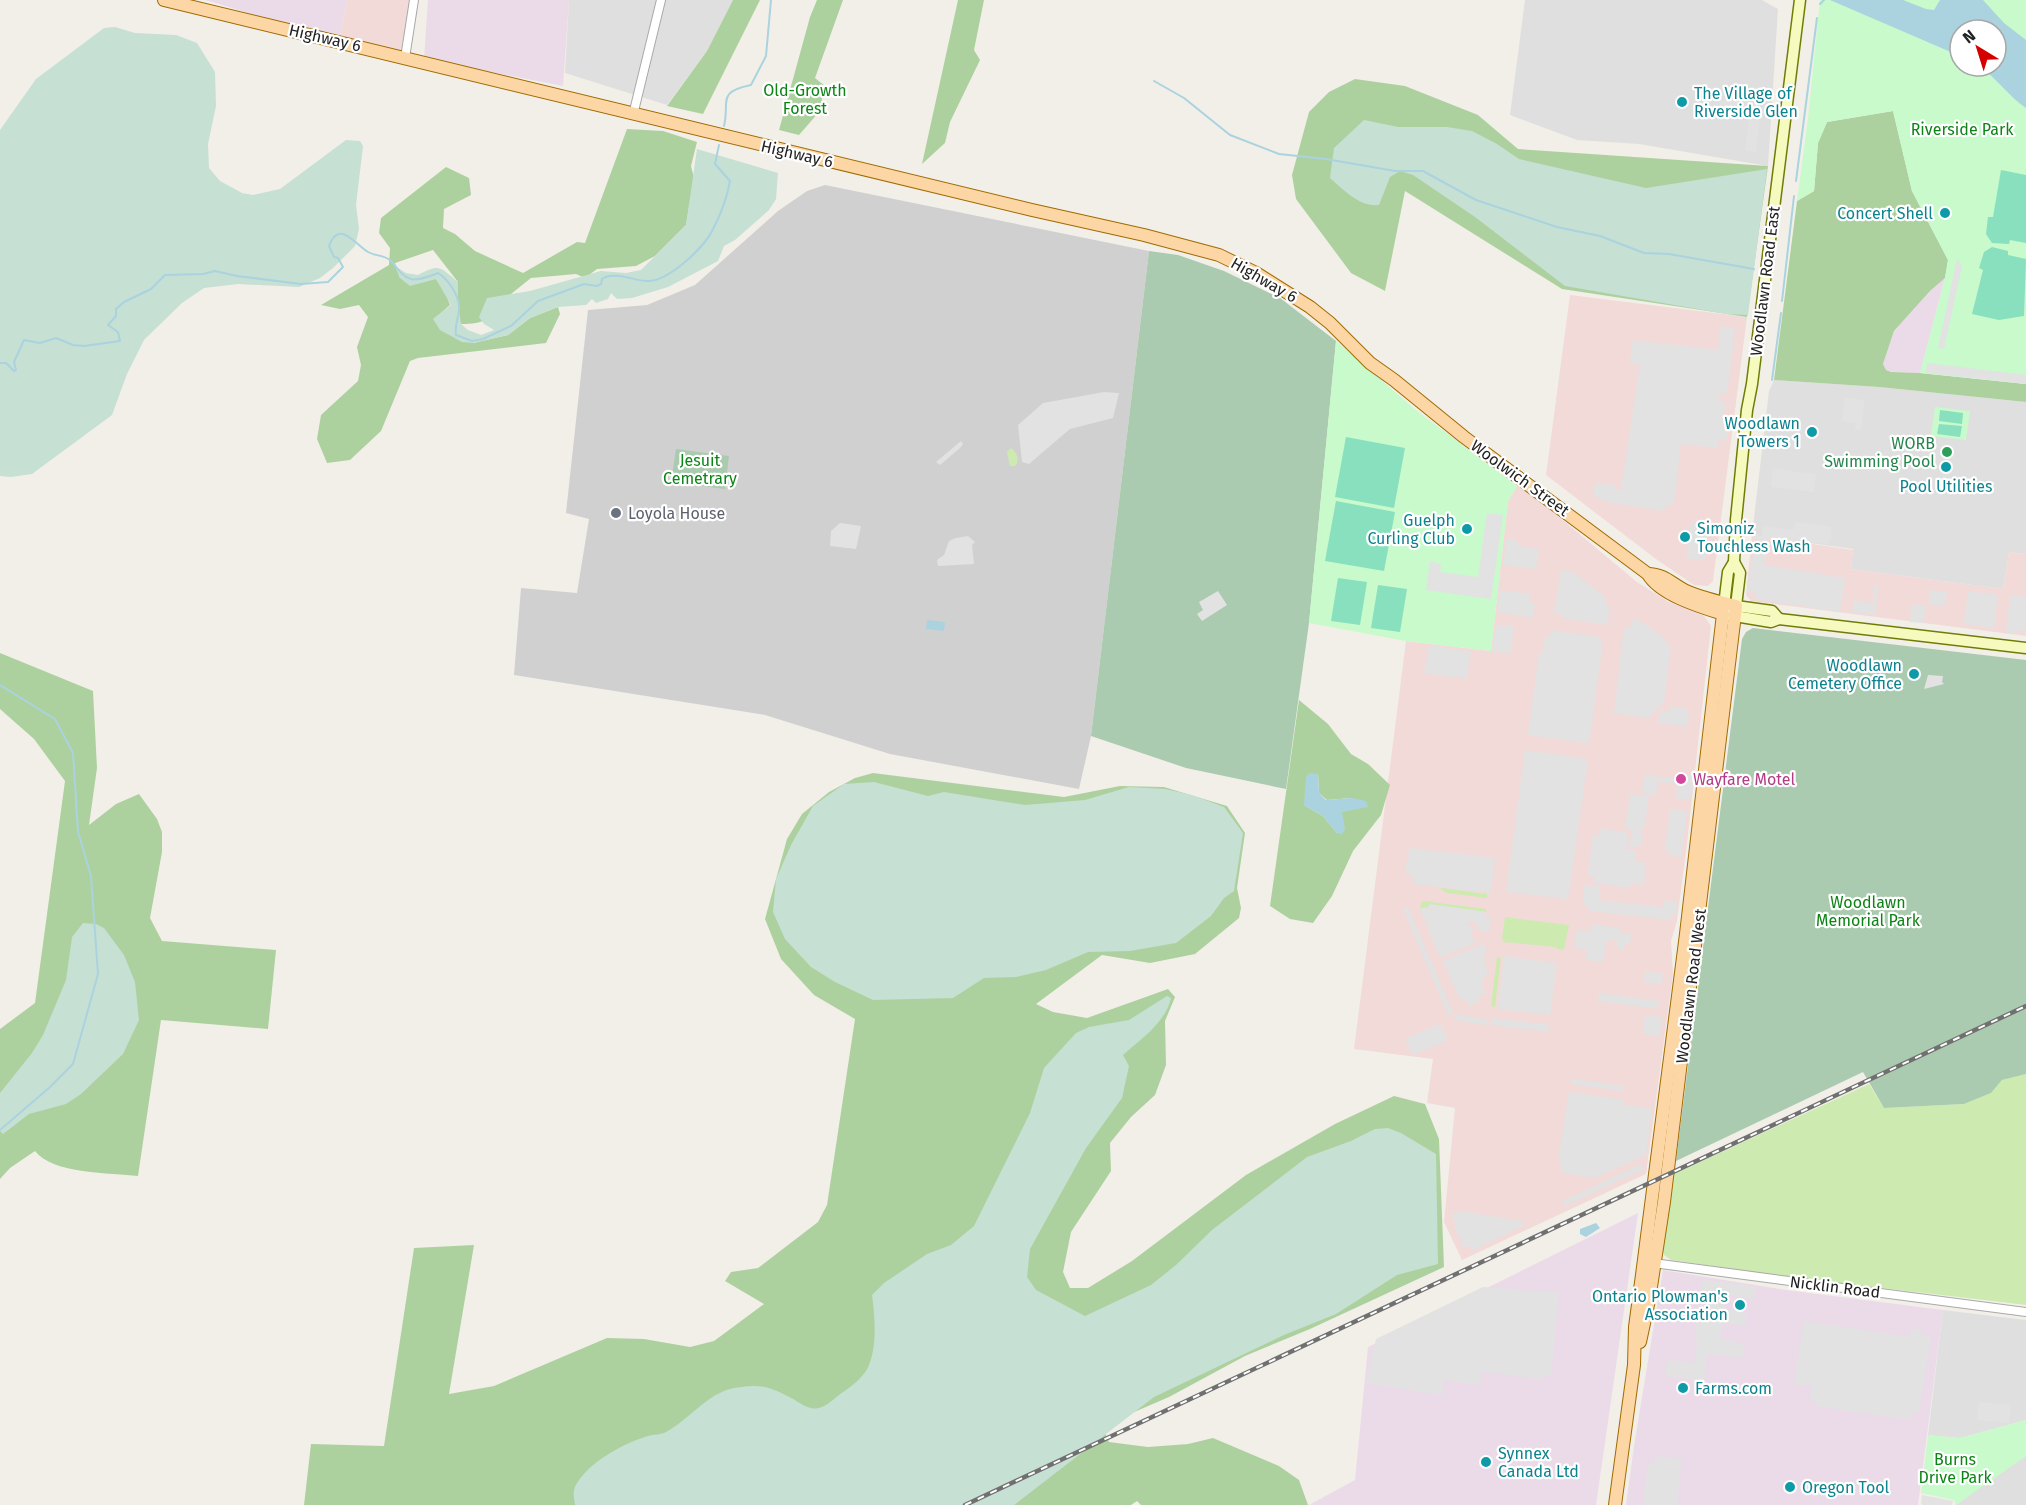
<svg xmlns="http://www.w3.org/2000/svg" width="2026" height="1505" font-family="'Fira Sans',sans-serif">
<rect width="100%" height="100%" fill="#f2efe9"/>
<!-- residential -->
<g fill="#e0dfdf">
<polygon points="569,0 733,0 707,51 667,105 565,73"/>
<polygon points="1525,0 1762,0 1778,9 1768,166 1639,144 1577,140 1510,115"/>
<polygon points="1774,380 1879,387 2026,402 2026,554 2009,552 2003,589 1851,569 1853,549 1752,535 1769,391"/>
<polygon points="1943,1310 2026,1320 2026,1420 1960,1438 1928,1435"/>
<polygon points="2026,1456 2026,1505 1956,1505 1983,1485"/>
</g>
<!-- commercial -->
<g fill="#f2dad9">
<polygon points="347,0 410,0 401,53 339,41"/>
<polygon points="1570,295 1747,317 1713,581 1708,586 1694,585 1656,559 1546,475"/>
<polygon points="1517,486 1553,512 1637,582 1669,602 1704,616 1711,626 1687,844 1677,921 1671,941 1673,974 1646,1174 1462,1260 1444,1222 1455,1108 1427,1103 1433,1059 1354,1049 1406,641 1491,651 1508,501"/>
<polygon points="1752,535 1853,550 1851,569 2003,589 2009,552 2026,554 2026,636 1751,601 1746,595"/>
</g>
<!-- industrial -->
<g fill="#ebdbe8">
<polygon points="206,0 347,0 339,41"/>
<polygon points="428,0 569,0 563,86 424,59"/>
<polygon points="1945,278 1920,373 1891,372 1886,370 1883,364 1894,331 1930,291"/>
<polygon points="1638,1213 1596,1505 1309,1505 1355,1480 1368,1347"/>
<polygon points="1663,1270 1786,1290 1943,1310 1918,1505 1626,1505 1634,1446"/>
</g>
<!-- religious -->
<polygon fill="#d0d0d0" points="825,185 1149,251 1091,736 1079,789 890,754 765,715 514,675 521,588 577,593 589,519 566,513 588,310 647,305 695,285 778,211 807,191"/>
<!-- grass -->
<g fill="#cdebb0">
<path d="M1011,448C1017,452 1020,461 1015,466H1010L1007,452Z"/>
<polygon points="1443,888 1487,894 1487,898 1447,893 1440,889"/>
<polygon points="1424,901 1486,909 1486,912 1429,904 1428,910 1426,907 1420,909 1421,903"/>
<polygon points="1505,917 1569,925 1564,949 1560,950 1555,947 1504,942 1502,939"/>
<polygon points="1497,957 1501,958 1495,1007 1491,1006"/>
<polygon points="2026,1074 2026,1305 1789,1277 1671,1260 1664,1255 1662,1246 1672,1175 1869,1084 1884,1108 1964,1104 1991,1093 2002,1080"/>
</g>
<!-- forest -->
<g fill="#add19e" fill-rule="evenodd">
<polygon points="733,0 760,0 703,114 667,106 707,51"/>
<polygon points="817,0 843,0 815,78 825,86 819,112 799,135 779,130 810,17"/>
<polygon points="958,0 984,0 974,50 980,60 950,122 945,143 922,164"/>
<polygon points="1355,79 1405,86 1478,115 1518,149 1768,166 1747,317 1562,289 1405,191 1385,291 1351,273 1296,199 1292,175 1309,112 1329,92"/>
<polygon points="1893,111 1912,191 1948,260 1945,278 1930,291 1894,331 1883,364 1886,370 1891,372 1920,373 2026,384 2026,402 1879,387 1774,380 1797,201 1814,191 1818,143 1827,122"/>
<path d="M627,129L663,131L697,142L691,166L694,178L686,225L655,256L636,266L597,269L585,278L576,274L531,278L511,294L498,299C489,320 485,324 461,324L458,317V282L433,250L395,263L400,278L436,279L446,294L450,305L434,319L473,343L508,335L530,318L558,307L560,314L546,343L418,358L410,361L381,431L350,460L327,463L317,439L321,415L358,381L361,365L357,347L368,317L359,305L340,309L321,305L389,265L390,248L379,233L381,218L446,167L469,178L471,195L444,209L443,228L455,234L475,251L523,273L577,242L585,243Z"/>
<path d="M0,653L93,691L97,768L89,825L116,804L139,794L157,819L162,832V852L150,918L162,941L276,950L268,1029L161,1020L138,1176C111,1173 52,1174 35,1151L10,1168L0,1179V1029L35,1003L65,781L34,739L0,709Z"/>
<path d="M1299,700L1328,724L1351,754L1368,764L1390,785L1381,815L1353,851L1332,896L1313,923L1290,919L1270,906ZM1318,774L1319,793L1327,800L1352,798L1341,812L1342,823L1337,833L1323,816L1304,805Z"/>
<polygon points="873,773 1064,797 1120,786 1164,787 1227,806 1245,833 1237,888 1241,908 1239,918 1195,954 1150,963 1102,955 1036,1004 1053,1012 1087,1018 1168,989 1175,997 1165,1021 1166,1065 1155,1095 1131,1117 1110,1143 1111,1171 1071,1232 1063,1272 1070,1288 1088,1288 1132,1261 1246,1175 1335,1124 1394,1096 1425,1104 1439,1139 1444,1267 1310,1329 1245,1356 1169,1397 1102,1426 1109,1442 1148,1447 1188,1444 1213,1438 1279,1466 1299,1480 1308,1505 1141,1505 1137,1501 1131,1505 304,1505 311,1444 384,1446 414,1248 474,1245 449,1394 494,1386 607,1338 644,1339 690,1347 714,1341 764,1304 725,1281 731,1272 758,1268 818,1222 827,1205 855,1019 814,995 781,959 765,919 787,839 802,814 829,792 855,778"/>
</g>
<!-- wetland -->
<g fill="#c6e0d4">
<polygon points="115,27 135,33 176,35 197,43 215,72 216,106 208,144 209,168 220,181 242,193 253,195 280,189 346,140 360,141 363,146 356,205 359,229 355,246 333,268 320,278 299,287 238,284 204,288 182,303 144,340 127,374 112,415 32,474 11,477 0,476 0,130 36,79 104,28"/>
<path d="M1364,120L1398,127H1447L1472,131L1497,144L1519,159L1646,188L1767,169L1748,315L1726,314L1565,286L1475,217L1413,175L1400,171L1390,177L1379,205C1359,207 1344,190 1330,178L1334,148Z"/>
<path d="M697,149L778,173L776,199L769,210L735,240L724,246L718,261L668,287L632,298L617,299L611,293L608,299L596,303L592,299L586,305L558,307L530,318L508,335L473,343L462,342L440,330L433,319L451,305L436,279L410,286L400,278L395,266L406,273L418,275C440,263 440,267 458,282V303L461,324L468,330L481,335L494,330L484,324L479,317L487,298L530,291L601,271L626,273L641,270L686,225Z"/>
<polygon points="874,782 928,796 944,792 1025,805 1085,800 1129,787 1165,789 1192,795 1224,807 1243,833 1234,891 1224,898 1211,916 1176,943 1130,951 1088,952 1046,970 1016,977 984,978 953,998 873,1000 835,982 811,967 785,939 773,912 776,879 791,845 813,806 844,784"/>
<polygon points="83,923 96,924 104,928 124,955 135,982 139,1020 123,1054 81,1094 66,1104 29,1114 3,1134 0,1131 0,1093 32,1053 43,1035 66,980 72,937"/>
<path d="M1167,996L1171,998C1166,1022 1141,1039 1123,1055L1129,1066L1122,1098L1086,1148L1030,1249L1027,1277L1036,1290L1085,1316L1151,1285L1176,1265L1212,1230L1307,1157L1351,1141L1375,1129L1388,1128L1401,1133L1436,1154L1438,1264L1397,1275L1336,1314L1284,1335L1154,1397L1014,1505H575C574,1497 572,1490 577,1483C591,1461 624,1443 648,1436C654,1434 661,1435 666,1432C690,1419 706,1394 734,1388C763,1383 770,1387 795,1400C799,1403 806,1407 811,1408C821,1411 832,1401 839,1395C849,1388 859,1381 866,1371C878,1351 875,1316 872,1295L884,1283L927,1254L951,1245L974,1226L1030,1113L1044,1068L1076,1033L1089,1027L1129,1020Z"/>
</g>
<!-- cemetery -->
<g fill="#aacbaf">
<polygon points="1149,251 1178,255 1224,271 1280,298 1336,341 1309,623 1286,789 1186,768 1091,736"/>
<polygon points="676,449 729,456 725,489 671,482"/>
<polygon points="1753,628 2026,660 2026,1074 2002,1080 1991,1093 1964,1104 1884,1108 1863,1072 1676,1161 1742,639 1746,632"/>
</g>
<!-- park -->
<g fill="#c8facc" fill-rule="evenodd">
<path d="M1820,0H2026V384L1920,373L1945,278L1948,260L1912,191L1893,111L1827,122L1818,143L1814,191L1797,201L1808,118ZM1960,30H1996V66H1960Z"/>
<polygon points="1336,341 1417,411 1517,486 1508,501 1491,651 1406,641 1309,623"/>
<polygon points="1935,407 1970,411 1966,440 1931,436"/>
<polygon points="2026,1420 2026,1456 1956,1505 1954,1500 1921,1493 1928,1435 1960,1438"/>
</g>
<!-- pitch -->
<g fill="#88e0be">
<polygon points="2001,170 2026,175 2026,243 2010,240 2009,244 1992,243 1986,234 1988,217 1993,217"/>
<polygon points="1992,247 2008,251 2008,255 2026,259 2024,316 1999,320 1972,314 1983,270 1979,268 1984,252"/>
<polygon points="1940,410 1963,413 1962,424 1939,421"/>
<polygon points="1939,424 1962,426 1960,437 1937,434"/>
<polygon points="1346,437 1405,448 1394,508 1335,497"/>
<polygon points="1336,501 1395,512 1384,571 1325,561"/>
<polygon points="1338,578 1367,582 1360,625 1331,621"/>
<polygon points="1378,585 1407,589 1400,632 1371,628"/>
</g>
<!-- parking -->
<g fill="#e2e2e2">
<polygon points="1755,87 1764,88 1761,110 1752,109"/>
<polygon points="1720,100 1742,102 1740,117 1719,114"/>
<polygon points="1750,113 1760,115 1756,152 1745,151"/>
<polygon points="1957,259 1962,266 1944,349 1938,348"/>
<polygon points="1721,326 1735,328 1727,394 1720,393 1719,401 1726,402 1723,419 1729,420 1727,439 1719,440 1718,448 1681,444 1675,497 1672,505 1666,505 1665,511 1606,502 1593,495 1595,483 1616,485 1616,490 1621,490 1640,364 1630,363 1633,340 1718,350"/>
<polygon points="1927,363 2026,375 2026,384 1926,373"/>
<polygon points="1104,392 1119,393 1113,418 1070,429 1029,464 1022,462 1018,425 1043,403"/>
<polygon points="1845,398 1865,400 1861,430 1855,429 1856,423 1842,421"/>
<polygon points="961,441 963,444 960,448 940,465 936,462"/>
<polygon points="1773,469 1816,474 1814,492 1771,487"/>
<polygon points="1487,513 1503,515 1491,599 1426,590 1430,561 1441,564 1440,572 1478,577"/>
<polygon points="1795,522 1831,527 1831,539 1829,540 1829,544 1769,537 1764,565 1845,578 1840,612 1755,599 1755,593 1747,592 1756,535 1762,536 1763,526 1793,530"/>
<polygon points="840,523 861,526 856,549 830,546 831,531"/>
<polygon points="1691,523 1708,525 1706,558 1704,560 1686,558"/>
<polygon points="968,536 975,542 972,545 974,564 938,566 937,560 944,555 949,541 956,538"/>
<polygon points="1507,538 1515,540 1522,547 1539,549 1536,569 1503,565"/>
<polygon points="1561,570 1571,571 1606,597 1605,605 1610,606 1607,625 1561,618 1561,614 1554,613"/>
<polygon points="1874,585 1877,585 1876,615 1852,612 1854,600 1873,603"/>
<polygon points="1498,590 1531,594 1530,603 1535,604 1533,618 1497,612 1499,594"/>
<polygon points="1930,590 1947,592 1945,606 1928,604"/>
<polygon points="1218,591 1227,605 1202,621 1197,614 1203,610 1199,602"/>
<polygon points="1968,591 1998,595 1994,628 1964,624"/>
<polygon points="2010,595 2026,597 2026,631 2018,630 2018,634 2006,632"/>
<polygon points="1911,604 1926,606 1923,623 1910,622"/>
<polygon points="1636,618 1667,640 1664,644 1671,647 1664,702 1648,718 1614,713 1624,627 1629,627"/>
<polygon points="1496,625 1514,626 1510,654 1492,651"/>
<polygon points="1551,630 1600,637 1600,642 1603,642 1589,743 1528,735 1539,653 1542,654 1545,636 1550,637"/>
<polygon points="1429,645 1471,652 1466,679 1424,673"/>
<polygon points="1928,675 1943,676 1942,682 1944,684 1924,689"/>
<polygon points="1670,706 1688,709 1688,714 1690,714 1686,727 1658,723 1660,711 1669,712"/>
<polygon points="1525,750 1588,759 1568,899 1506,892"/>
<polygon points="1687,773 1694,774 1690,800 1676,798 1677,784 1658,782 1656,795 1642,794 1644,775 1675,779 1675,782 1685,784"/>
<polygon points="1630,794 1649,796 1644,830 1639,830 1639,834 1643,834 1641,846 1636,845 1636,848 1629,847 1632,830 1625,829"/>
<polygon points="1670,809 1687,811 1681,857 1670,855 1670,851 1665,850"/>
<polygon points="1600,829 1627,832 1626,837 1629,838 1626,849 1636,851 1635,861 1646,863 1644,885 1631,883 1630,888 1594,883 1595,877 1588,876 1593,834 1599,835"/>
<polygon points="1410,848 1495,858 1491,893 1413,884 1414,879 1405,871"/>
<polygon points="1584,885 1600,886 1599,900 1663,907 1664,901 1678,902 1677,914 1671,914 1671,920 1590,911 1583,901"/>
<polygon points="1429,904 1486,912 1485,917 1491,918 1489,932 1477,929 1478,923 1466,921 1468,926 1471,924 1474,931 1470,933 1475,943 1440,958 1420,909 1426,907 1428,910"/>
<polygon points="1408,907 1453,1013 1448,1015 1403,909"/>
<polygon points="1591,924 1619,928 1619,933 1631,934 1630,944 1625,944 1624,950 1617,948 1618,941 1607,940 1602,963 1586,959 1587,950 1574,948 1577,930 1590,931"/>
<polygon points="1484,944 1487,952 1483,954 1486,961 1484,963 1489,975 1482,978 1484,982 1481,984 1485,994 1478,997 1479,1002 1468,1006 1465,998 1460,1000 1443,961"/>
<polygon points="1504,956 1557,963 1550,1015 1498,1009"/>
<polygon points="1645,971 1663,974 1662,984 1644,982"/>
<polygon points="1599,993 1659,1001 1658,1009 1598,1001"/>
<polygon points="1455,1014 1488,1020 1487,1025 1454,1020"/>
<polygon points="1645,1015 1662,1017 1660,1036 1643,1034"/>
<polygon points="1492,1018 1550,1025 1549,1032 1491,1025"/>
<polygon points="1440,1024 1448,1040 1415,1054 1412,1054 1405,1039"/>
<polygon points="1572,1079 1624,1086 1623,1091 1571,1084"/>
<polygon points="1569,1092 1624,1100 1623,1105 1652,1108 1646,1155 1595,1178 1562,1173 1559,1155"/>
<polygon points="1641,1164 1644,1169 1565,1206 1563,1201"/>
<polygon points="1459,1211 1522,1221 1524,1225 1472,1251 1469,1245 1464,1248 1454,1227 1456,1225 1451,1215"/>
<polygon points="1703,1280 1756,1287 1754,1299 1726,1295 1724,1309 1747,1313 1745,1326 1723,1323 1720,1339 1744,1344 1742,1358 1707,1354 1704,1381 1665,1376 1667,1360 1695,1363 1697,1342 1695,1329"/>
<polygon points="1483,1287 1559,1293 1551,1376 1542,1374 1542,1380 1482,1371 1480,1385 1444,1380 1442,1395 1366,1383 1376,1339"/>
<polygon points="1804,1321 1909,1337 1911,1329 1921,1330 1921,1336 1931,1337 1919,1412 1911,1411 1910,1420 1816,1406 1817,1401 1810,1400 1811,1386 1794,1384"/>
<polygon points="1979,1402 2011,1405 2009,1423 1977,1420"/>
<polygon points="1655,1456 1682,1459 1677,1505 1643,1505 1648,1464 1654,1464"/>
<polygon points="1922,1495 1953,1501 1952,1505 1923,1505 1921,1504"/>
</g>
<!-- water -->
<g fill="#aad3df">
<path d="M1830,0H1903L1926,9L1934,10L1940,0H1983L2004,23L2026,40V108C2008,96 1997,78 1979,66H1996V30H1960V56Z"/>
<polygon points="927,620 945,622 944,631 926,629"/>
<polygon points="1310,773 1318,774 1319,793 1326,800 1352,798 1366,801 1368,807 1342,812 1345,829 1342,834 1337,833 1323,816 1304,805 1306,777"/>
<polygon points="1596,1223 1600,1228 1586,1237 1580,1234 1580,1229"/>
</g>
<g fill="none" stroke-linecap="round" stroke-linejoin="round">
<!-- stream -->
<g stroke="#aad3df" stroke-width="2">
<polyline points="1820,4 1824,0"/>
<polyline points="1154,81 1184,98 1230,135 1279,154 1326,159 1395,171 1423,171 1476,200 1557,227 1600,236 1644,253 1669,254 1754,269"/>
<path d="M724,126C730,102 716,92 751,85L766,56L771,0"/>
<polyline points="1796,181 1817,18"/>
<polyline points="1782,301 1794,196"/>
<path d="M0,363H6L14,371L16,370L14,362L24,340L40,343L56,338L73,345L84,346L120,341L118,332L108,325L116,316V309L124,302L151,289L165,275L203,274L215,271L237,276L301,284L328,282L343,267L338,258L334,257L329,246C339,219 355,244 368,252C375,256 384,255 390,260C397,267 401,276 411,279C419,281 430,276 438,273C448,279 458,294 459,306C460,316 454,324 456,335L472,341L483,339L511,326L538,301L584,284L597,286L601,284L602,279C613,271 633,280 646,281C667,283 705,247 713,229C721,214 727,198 730,181L715,164L719,145"/>
<polyline points="1772,380 1781,313"/>
<polyline points="0,685 55,719 73,753 78,832 91,876 98,974 73,1064 50,1087 0,1130"/>
</g>
<defs>
<g id="minor">
<polyline points="405,58 414,0"/>
<polyline points="633,115 661,0"/>
<polyline points="1653,1263 2026,1312"/>
</g>
<g id="secondary">
<polyline points="1800,0 1752,384 1747,410 1736,520 1734,562 1728,572 1723,614 1771,622 1779,619 2026,648"/>
<polyline points="1734,562 1740,573 1736,606 1772,611 1779,619"/>
</g>
<g id="primary">
<path d="M164,0L1032,210L1144,235L1219,255L1256,273L1310,307L1330,323L1370,363L1394,380L1464,437L1648,574C1660,595 1701,607 1723,614L1686,934L1642,1275L1635,1327L1634,1365L1615,1505"/>
<path d="M1640,1342L1649,1300L1664,1202L1736,606C1719,602 1702,598 1686,591C1672,584 1664,574 1648,574"/>
</g>
</defs>
<!-- minor casing -->
<use href="#minor" stroke="#a9a9a9" stroke-width="10"/>
<!-- secondary casing -->
<use href="#secondary" stroke="#707d05" stroke-width="13"/>
<!-- primary casing -->
<use href="#primary" stroke="#a06b00" stroke-width="14"/>
<!-- minor -->
<use href="#minor" stroke="#fff" stroke-width="8"/>
<!-- secondary -->
<use href="#secondary" stroke="#f7fabf" stroke-width="10"/>
<!-- primary -->
<use href="#primary" stroke="#fcd6a4" stroke-width="12"/>
<defs>
<polyline id="rail" points="965,1505 2026,1006"/>
</defs>
<!-- rail casing -->
<use href="#rail" stroke="#707070" stroke-width="4.5"/>
<!-- rail -->
<use href="#rail" stroke="#fff" stroke-width="2" stroke-dasharray="7" stroke-linecap="butt"/>
</g>
<!-- markers -->
<g fill="#0f9aa8" stroke="#fff" stroke-width="2">
<circle cx="1682" cy="102" r="6"/>
<circle cx="1945" cy="213" r="6"/>
<circle cx="1812" cy="432" r="6"/>
<circle cx="1946" cy="467" r="6"/>
<circle cx="1467" cy="529" r="6"/>
<circle cx="1685" cy="537" r="6"/>
<circle cx="1914" cy="674" r="6"/>
<circle cx="1740" cy="1305" r="6"/>
<circle cx="1683" cy="1388" r="6"/>
<circle cx="1486" cy="1462" r="6"/>
<circle cx="1790" cy="1487" r="6"/>
</g>
<circle fill="#2e9e5b" stroke="#fff" stroke-width="2" cx="1947" cy="452" r="6"/>
<circle fill="#6b7280" stroke="#fff" stroke-width="2" cx="616" cy="513" r="6"/>
<circle fill="#d1479c" stroke="#fff" stroke-width="2" cx="1681" cy="779" r="6"/>
<g text-anchor="middle" dominant-baseline="central" stroke-width="4.5" stroke-linejoin="round" paint-order="stroke">
<!-- street labels -->
<g font-size="16" fill="#222" stroke="#fff">
<text transform="translate(325 38) rotate(13)">Highway 6</text>
<text transform="translate(797 154) rotate(13)">Highway 6</text>
<text transform="translate(1264 280) rotate(30)">Highway 6</text>
<text transform="translate(1765 281) rotate(-83)">Woodlawn Road East</text>
<text transform="translate(1520 478) rotate(36)">Woolwich Street</text>
<text transform="translate(1691 986) rotate(-83)">Woodlawn Road West</text>
<text transform="translate(1835 1287) rotate(7)">Nicklin Road</text>
</g>
<!-- park labels -->
<g font-size="16" fill="#0c8416" stroke="#fff">
<text x="805" y="90">Old-Growth<tspan x="805" dy="18">Forest</tspan></text>
<text x="1962" y="129">Riverside Park</text>
<text x="700" y="460">Jesuit<tspan x="700" dy="18">Cemetrary</tspan></text>
<text x="1868" y="902">Woodlawn<tspan x="1868" dy="18">Memorial Park</tspan></text>
<text x="1955" y="1459">Burns<tspan x="1955" dy="18">Drive Park</tspan></text>
</g>
<!-- culture labels -->
<g font-size="16" fill="#0d838f" stroke="#fff" text-anchor="start">
<text x="1694" y="93">The Village of<tspan x="1694" dy="18">Riverside Glen</tspan></text>
<text x="1933" y="213" text-anchor="end">Concert Shell</text>
<text x="1800" y="423" text-anchor="end">Woodlawn<tspan x="1800" dy="18">Towers 1</tspan></text>
<text x="1946" y="486" text-anchor="middle">Pool Utilities</text>
<text x="1455" y="520" text-anchor="end">Guelph<tspan x="1455" dy="18">Curling Club</tspan></text>
<text x="1697" y="528">Simoniz<tspan x="1697" dy="18">Touchless Wash</tspan></text>
<text x="1902" y="665" text-anchor="end">Woodlawn<tspan x="1902" dy="18">Cemetery Office</tspan></text>
<text x="1728" y="1296" text-anchor="end">Ontario Plowman's<tspan x="1728" dy="18">Association</tspan></text>
<text x="1695" y="1388">Farms.com</text>
<text x="1498" y="1453">Synnex<tspan x="1498" dy="18">Canada Ltd</tspan></text>
<text x="1802" y="1487">Oregon Tool</text>
</g>
<!-- leisure labels -->
<g font-size="16" fill="#27864d" stroke="#fff" text-anchor="end">
<text x="1935" y="443">WORB<tspan x="1935" dy="18">Swimming Pool</tspan></text>
</g>
<!-- worship labels -->
<g font-size="16" fill="#5b616d" stroke="#fff" text-anchor="start">
<text x="628" y="513">Loyola House</text>
</g>
<!-- hotel labels -->
<g font-size="16" fill="#b23c85" stroke="#fff" text-anchor="start">
<text x="1693" y="779">Wayfare Motel</text>
</g>
</g>
<!-- north arrow -->
<g transform="translate(1978 48) rotate(322)"><circle r="28" fill="#ffffff" stroke="#a7a7a7" stroke-width="1.5"/>
<path d="M0-4.5L10 22L0 15L-10 22Z" fill="#d40000"/>
<text y="-9" font-size="16" font-weight="bold" text-anchor="middle" fill="#222222">N</text>
</g>
</svg>
